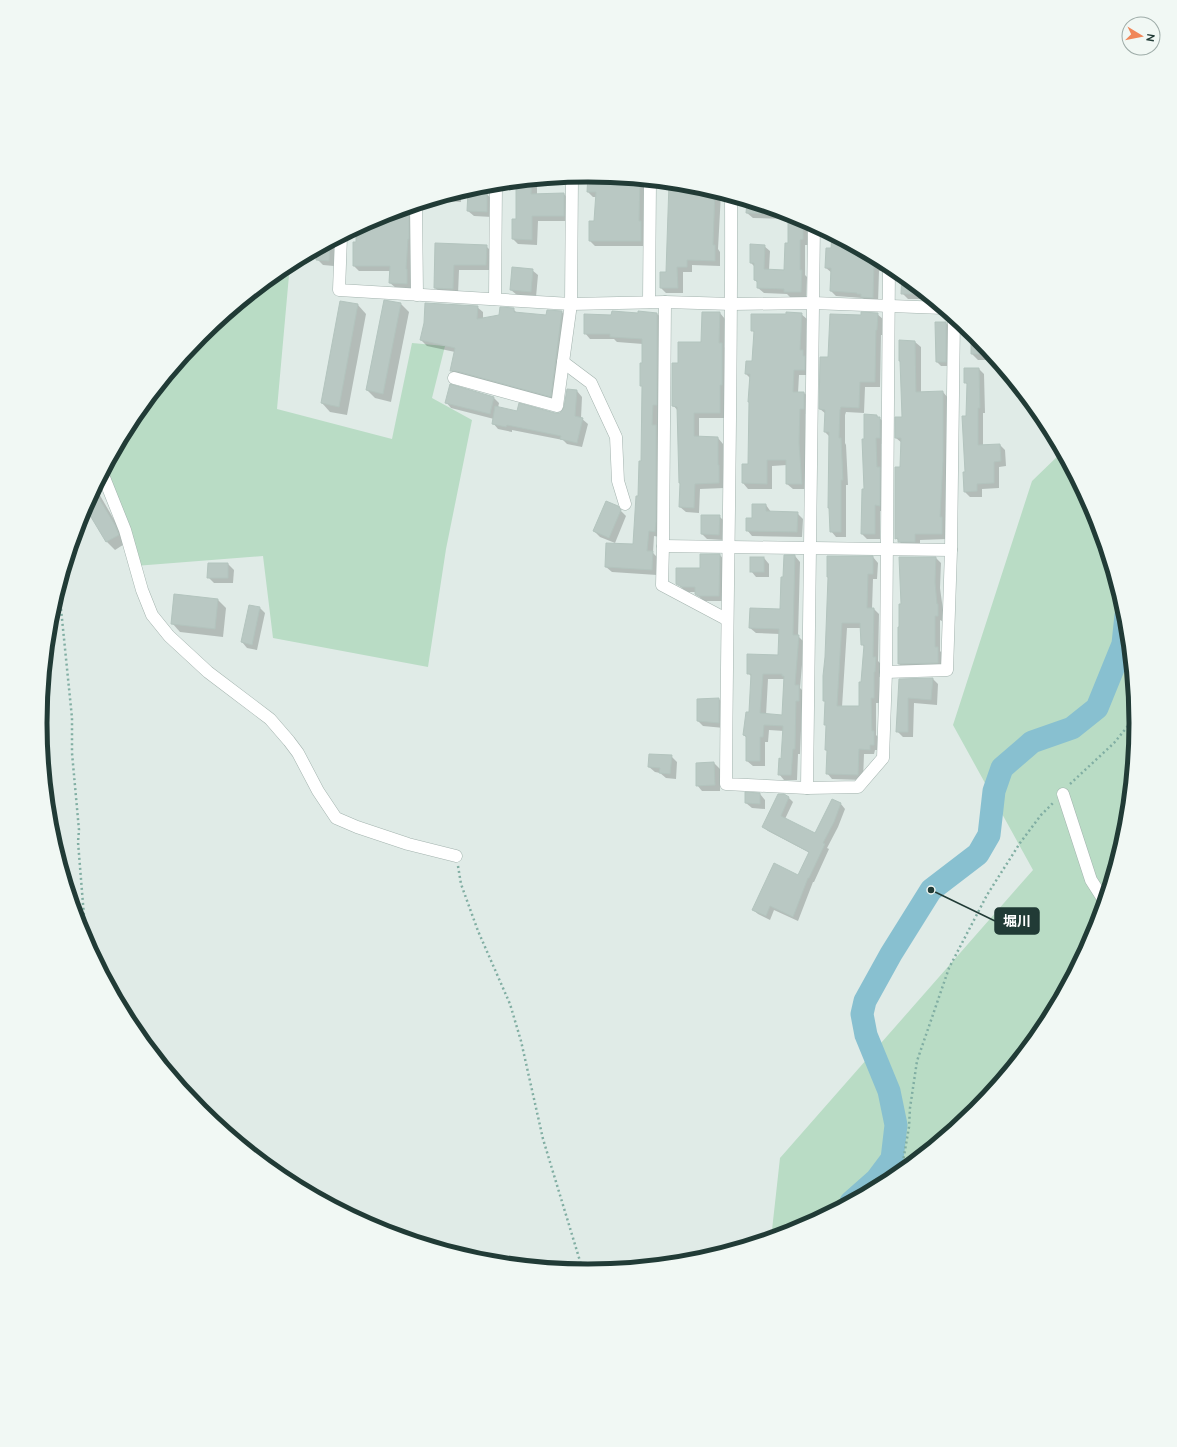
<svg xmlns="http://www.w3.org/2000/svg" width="1177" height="1447" font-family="Ubuntu,'Noto Sans JP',sans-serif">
<rect width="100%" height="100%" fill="#e0ebe7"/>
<!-- green -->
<g fill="#b9dcc5">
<polygon points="290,264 277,409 392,439 412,343 445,346 432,398 472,420 446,549 428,667 273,638 263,556 135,566 106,469 133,419 201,335 284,267"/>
<polygon points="1062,452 1095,514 1126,617 1137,724 1126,831 1095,934 1044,1028 976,1112 893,1180 798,1230 771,1239 780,1158 1033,870 953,725 1032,481"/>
</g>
<!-- shadow -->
<g fill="#0003" fill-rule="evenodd">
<polygon points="589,175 646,181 646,246 595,246 590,241 590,222 595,222 597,197 593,197 588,192"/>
<polygon points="537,180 537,195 564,194 569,200 569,221 538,221 537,245 518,244 513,239 517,220 517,182"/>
<polygon points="670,183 696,186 721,193 718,249 720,252 720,266 692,265 692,272 683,272 683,293 666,293 661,288 667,273"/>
<polygon points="461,192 461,202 441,201 438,199"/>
<polygon points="487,194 492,200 492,217 474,216 468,211"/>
<polygon points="748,201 799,217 807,221 808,245 805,245 805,275 807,277 806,297 790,297 787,294 764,293 758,288 758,283 755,280 755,267 751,263 764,246 770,251 769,270 785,271 789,244 789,219 753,218 747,213"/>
<polygon points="415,206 412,289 396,288 390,283 391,271 359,271 354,266 357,243 357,228 379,217"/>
<polygon points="833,235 883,262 883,271 879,271 878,303 864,299 862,298 836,296 831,291 832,273 826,268 832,249"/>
<polygon points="330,243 335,248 334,266 323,265 311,253"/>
<polygon points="436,244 486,246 492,252 491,270 459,270 458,294 441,293 435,288"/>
<polygon points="532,270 538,275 536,297 517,295 511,290"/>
<polygon points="903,275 932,299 908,299 902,293"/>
<polygon points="341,302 358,305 366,314 347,415 330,412 322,403"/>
<polygon points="401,304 409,312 391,402 375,398 367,390"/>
<polygon points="477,307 483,312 483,319 500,316 513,309 517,313 547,316 548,311 562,312 567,318 556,401 457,376 451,371 455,352 427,346 421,340"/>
<polygon points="720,313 725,319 724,347 727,349 725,418 699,418 699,438 718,438 723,444 723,470 724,471 724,488 700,489 699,513 686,512 680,507 681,484 678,411 673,405 679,364 702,343"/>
<polygon points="657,314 663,319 662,410 658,410 658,428 662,432 660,537 654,536 653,553 658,558 657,575 612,572 606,567 634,545 642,462 643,387 641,385 643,344 617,342 614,339 590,339 585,333 612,316"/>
<polygon points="801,314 807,319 806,354 808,357 810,375 799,375 798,393 804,393 810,398 809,414 805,414 805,472 807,489 793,489 787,484 787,465 772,466 772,489 748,489 743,483 749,465 750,404 749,402 750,378 746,374 753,362 755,333 752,330"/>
<polygon points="877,314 883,319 882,335 881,335 880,387 865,387 864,413 846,412 845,415 845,443 846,445 848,485 846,485 846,537 836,537 831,531 830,437 825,432 826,414 820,409 829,358 862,316"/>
<polygon points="946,323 950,327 950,366 941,366 936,361"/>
<polygon points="972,332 977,336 995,358 989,358 989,360 978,360 972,354"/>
<polygon points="900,341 915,342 921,347 921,393 943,392 948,398 947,539 920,540 920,547 905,547 896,538 902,443 896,438 903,418"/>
<polygon points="979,369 984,374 985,413 983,413 983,445 1000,445 1005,450 1006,466 999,467 999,488 982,489 982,497 970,497 965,492 968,385 965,382"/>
<polygon points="451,385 494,398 499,403 498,408 518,412 555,414 560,414 565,408 568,391 577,391 582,397 581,418 588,424 582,447 567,444 563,440 512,430 512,432 498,429 493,423 494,419 451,408 446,402"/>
<polygon points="877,416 886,424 885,443 881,444 885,511 880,511 880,539 867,539 862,534 866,490"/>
<polygon points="95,489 98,492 123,535 126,543 115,550 107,542 86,506"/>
<polygon points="766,505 771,512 797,513 803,519 802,537 752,536 747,530 753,519"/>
<polygon points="617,507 626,516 615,543 600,537 594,531"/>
<polygon points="719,516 725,522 724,540 707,539 702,534"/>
<polygon points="720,555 725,561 724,601 704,601 696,594 696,592 688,592 683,589 677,583"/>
<path d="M795,556L800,562L798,636L804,642L800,688L804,692V706H802L800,754H798L797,780H784L779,774L782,760L784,731L769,730L768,742H765V766H753L747,761V738L744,735L750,713L752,677L748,673L779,656L780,634L756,633L750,628L781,610L784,578ZM768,679H784L783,716L766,715Z"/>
<path d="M873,557L878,563L877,579H873L872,609H874L879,614L878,661L881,664L880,677H879V703H876V735L879,738V750H875L874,754H864L863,780L832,779L827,773L828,752L826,750L827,726L825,724L826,702L824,701L826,657ZM847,628H861L862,644L865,648L860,707H842Z"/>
<polygon points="764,558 769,564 769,577 756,577 751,571"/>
<polygon points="936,558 941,563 940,588 943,610 942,621 940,620 940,651 943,654 943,668 904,669 899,664 902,605"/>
<polygon points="209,564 228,564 234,570 233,583 214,583 208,577"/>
<polygon points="218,600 226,608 223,637 180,632 172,623"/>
<polygon points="260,608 265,613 257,650 247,648 242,642"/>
<polygon points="933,679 938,684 937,705 914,703 913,737 903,737 897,731 900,680"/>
<polygon points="719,699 724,704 724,728 703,726 698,721"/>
<polygon points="671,756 677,762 676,779 666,778 660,773 655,772 649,767"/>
<polygon points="714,763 720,769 720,791 702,791 697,785"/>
<polygon points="760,794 765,800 765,809 752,808 746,803"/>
<polygon points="784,795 789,798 793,802 785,819 815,834 841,804 845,809 838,827 827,848 829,849 814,882 813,882 798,921 774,910 770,920 758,914 753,910 799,876 810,853 768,831 763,827"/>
</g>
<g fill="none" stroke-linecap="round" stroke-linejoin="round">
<!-- river -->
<polyline stroke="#88c0d0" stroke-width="23" points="851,1202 877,1179 892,1159 896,1125 889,1091 866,1035 862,1014 865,1001 891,954 931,890 978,854 989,835 994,791 1002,768 1032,742 1072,728 1097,708 1123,644 1126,615"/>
</g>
<!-- building -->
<g fill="#b9c8c3" stroke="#b3c4be" fill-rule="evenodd">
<polygon points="588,175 640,180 639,221 641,221 641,241 589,241 589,221 594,221 596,192 587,192"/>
<polygon points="532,181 531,194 564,193 564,216 532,216 532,240 512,239 512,219 516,219 516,182"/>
<polygon points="669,183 696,186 715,191 713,245 715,245 715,261 687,260 687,267 677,267 678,288 660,288 660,272 666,272"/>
<polygon points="468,192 487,193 487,212 467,211"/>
<polygon points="747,201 778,211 778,214 746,213"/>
<polygon points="409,208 409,239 408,239 406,269 407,269 407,284 389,283 390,266 353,266 353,242 356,242 356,229 379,217"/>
<polygon points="788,213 803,219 803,239 800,240 800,270 802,270 801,292 784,292 784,289 757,288 757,281 754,280 754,263 750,263 750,244 765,245 764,269 784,270 785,243 788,243"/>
<polygon points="832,235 882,262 882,266 874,266 873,298 861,297 861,294 857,294 857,293 830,291 831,268 825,268 826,248 831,248"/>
<polygon points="330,243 329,261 316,260 317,250"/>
<polygon points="435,243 487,245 486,265 454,265 453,289 434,288"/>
<polygon points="512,267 533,269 531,292 510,290"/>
<polygon points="902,274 916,286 916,294 901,294"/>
<polygon points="384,300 401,303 383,394 366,390"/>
<polygon points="340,301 358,304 339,407 321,403"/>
<polygon points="425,303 478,306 477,319 499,315 500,307 514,308 514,312 546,315 547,310 562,311 551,397 456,371 450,371 455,348 420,340 424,323"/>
<polygon points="612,311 638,313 638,311 657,313 657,405 653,405 652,425 656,425 656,522 655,532 649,531 647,551 653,551 652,570 605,567 606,543 633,544 636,496 638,496 639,461 641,461 642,386 640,386 640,363 642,363 642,339 610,337 610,334 584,334 584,314 611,315"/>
<polygon points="702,312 720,312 719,343 722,343 722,385 720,385 720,413 694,413 694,436 718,437 718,465 719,465 719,483 695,484 694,508 679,507 680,483 679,483 677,407 672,406 672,363 678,363 678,342 701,342"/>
<polygon points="786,312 802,313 800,350 803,350 803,356 805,356 805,370 794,370 793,392 804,392 804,409 800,409 799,443 802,484 786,484 786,460 767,460 767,484 742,483 742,464 748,464 749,402 748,402 750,374 745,374 746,361 752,361 754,331 751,331 751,314 786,314"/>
<polygon points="861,312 878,313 877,330 876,330 875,382 860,382 859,408 841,407 840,410 839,438 841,438 843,480 841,480 841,532 830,532 829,508 828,508 829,432 824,432 825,410 819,409 820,357 828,357 830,314 861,315"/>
<polygon points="935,322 946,322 946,362 936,362"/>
<polygon points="971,331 983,344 983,354 971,354"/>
<polygon points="899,340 915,341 916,392 943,391 943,461 940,517 942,517 942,534 915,534 915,542 898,542 898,538 895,539 895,467 900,467 901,438 895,438 895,417 902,417 900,361 899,361"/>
<polygon points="964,368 979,368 980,408 978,408 978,445 1000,444 1001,461 994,462 994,483 977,484 977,491 964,492 963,472 965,472 962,416 966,416 967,383 964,383"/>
<polygon points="450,384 494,397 490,414 445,403"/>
<polygon points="567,389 577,390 575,416 583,418 577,443 560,439 561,436 507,425 506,427 492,424 495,406 517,411 519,403 555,413 560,413 564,407"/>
<polygon points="864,414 877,415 877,417 880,417 880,438 876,438 877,467 880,467 880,506 875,505 875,534 861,534 862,489 864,489 862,439 864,439"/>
<polygon points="94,490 115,525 119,535 106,542 85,507"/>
<polygon points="606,501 618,506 621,510 609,538 593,531"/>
<polygon points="752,504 766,504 766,511 798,512 797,532 746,531 746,518 752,518"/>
<polygon points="701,515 720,515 719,535 701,534"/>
<polygon points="700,554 720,554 719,596 698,596 695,594 695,587 682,587 676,584 676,568 700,568"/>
<path d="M784,555H795L793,635H799L795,685H799V701H796L795,749H793L791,775H778L779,758L781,759L783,726L764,725L763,737H760V761H746V736L743,735L746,712H749L751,674H747V654L778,655L779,629L749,628L750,608L780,609L781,577H783ZM763,674H782V676H784L782,715L760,713Z"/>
<path d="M827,556H873V574H868L867,608H874L873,657H876L875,672H874V698H871L872,731H874V745H870V750L859,749L858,775L826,774L827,750H825L826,725H824L825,701H823V676L825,657L828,577H827ZM842,623H860L861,645H864L861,682H859V706H837Z"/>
<rect x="750" y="557" width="14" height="15"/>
<polygon points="899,557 936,557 935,582 937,604 938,604 938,616 935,616 935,647 938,647 938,663 898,664 898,627 899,627 899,604 901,604"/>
<polygon points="208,563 228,563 228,578 207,578"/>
<polygon points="174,594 218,599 215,629 171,624"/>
<polygon points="249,605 260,607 252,645 241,642"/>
<polygon points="933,678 931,700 908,698 908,732 896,732 899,679"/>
<polygon points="719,698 719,723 697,721 697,699"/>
<polygon points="649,754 672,755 670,774 659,773 660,768 648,767"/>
<polygon points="714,762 715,785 696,786 696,763"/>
<polygon points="745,792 760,793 760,804 745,803"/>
<polygon points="778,794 784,794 789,797 781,816 815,833 832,799 841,803 834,822 823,843 825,844 809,878 808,878 793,917 770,906 766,916 752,910 774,863 798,875 809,852 762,827"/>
</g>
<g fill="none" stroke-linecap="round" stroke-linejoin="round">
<defs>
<g id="minor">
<path d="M731,196C732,392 727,588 726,784L807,788L858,787L883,758L886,672L889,265"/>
<polyline points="416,205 417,295"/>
<polyline points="341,237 339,290 571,304 665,302 732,304 813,303 943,308"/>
<polyline points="495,299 496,184"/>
<polyline points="649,302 650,181"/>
<polyline points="665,302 663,546 662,585 726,619"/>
<polyline points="563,362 591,383 616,437 618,481 625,504"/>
<polyline points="454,378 557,406 571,304 572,177"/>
<polyline points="103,475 125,530 142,590 152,615 169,636 208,672 270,719 289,741 298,753 318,791 336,818 357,827 408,844 456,856"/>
<polyline points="663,546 951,550"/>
<polyline points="886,672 947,670 951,550 954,317"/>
<polyline points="807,788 814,225"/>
<polyline points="1063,794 1091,880 1105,902"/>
</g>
</defs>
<!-- minor casing -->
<use href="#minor" stroke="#a3b3ae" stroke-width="13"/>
<!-- path -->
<g stroke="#81aea3" stroke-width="2.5" stroke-dasharray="2 3" stroke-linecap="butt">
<polyline points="59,589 72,718 72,753 79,830 78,842 86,941"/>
<polyline points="1070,784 1114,743 1136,716"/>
<polyline points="458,866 461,884 478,931 510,1004 521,1041 543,1139 583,1271"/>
<polyline points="901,1173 909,1127 910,1108 917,1061 949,968 987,895 1020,843 1041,815 1053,803"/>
</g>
<!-- minor -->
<use href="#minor" stroke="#fff" stroke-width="12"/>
</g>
<!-- crop -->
<path d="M0 0H1177V1447H0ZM47 723a541 541 0 1 1 1082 0a541 541 0 1 1-1082 0Z" fill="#f1f8f4" fill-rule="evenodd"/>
<path fill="none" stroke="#213b36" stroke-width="5" d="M47 723a541 541 0 1 1 1082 0a541 541 0 1 1-1082 0Z"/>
<!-- callouts -->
<path fill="none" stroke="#213b36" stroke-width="1.5" d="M931 890L995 921"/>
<circle fill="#213b36" stroke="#f1f8f4" stroke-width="1.5" cx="931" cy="890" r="4"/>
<rect fill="#213b36" stroke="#213b36" stroke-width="1.5" x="995" y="908" width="44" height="26" rx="4"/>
<g font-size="14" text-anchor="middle" font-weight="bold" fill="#fff">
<text x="1017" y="926">堀川</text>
</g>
<!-- north arrow -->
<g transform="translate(1141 36) rotate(100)"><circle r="19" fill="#f1f8f4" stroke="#9eaca8"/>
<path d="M0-3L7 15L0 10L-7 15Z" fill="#f08759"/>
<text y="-6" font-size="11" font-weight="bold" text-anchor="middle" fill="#213b36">N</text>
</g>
</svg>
